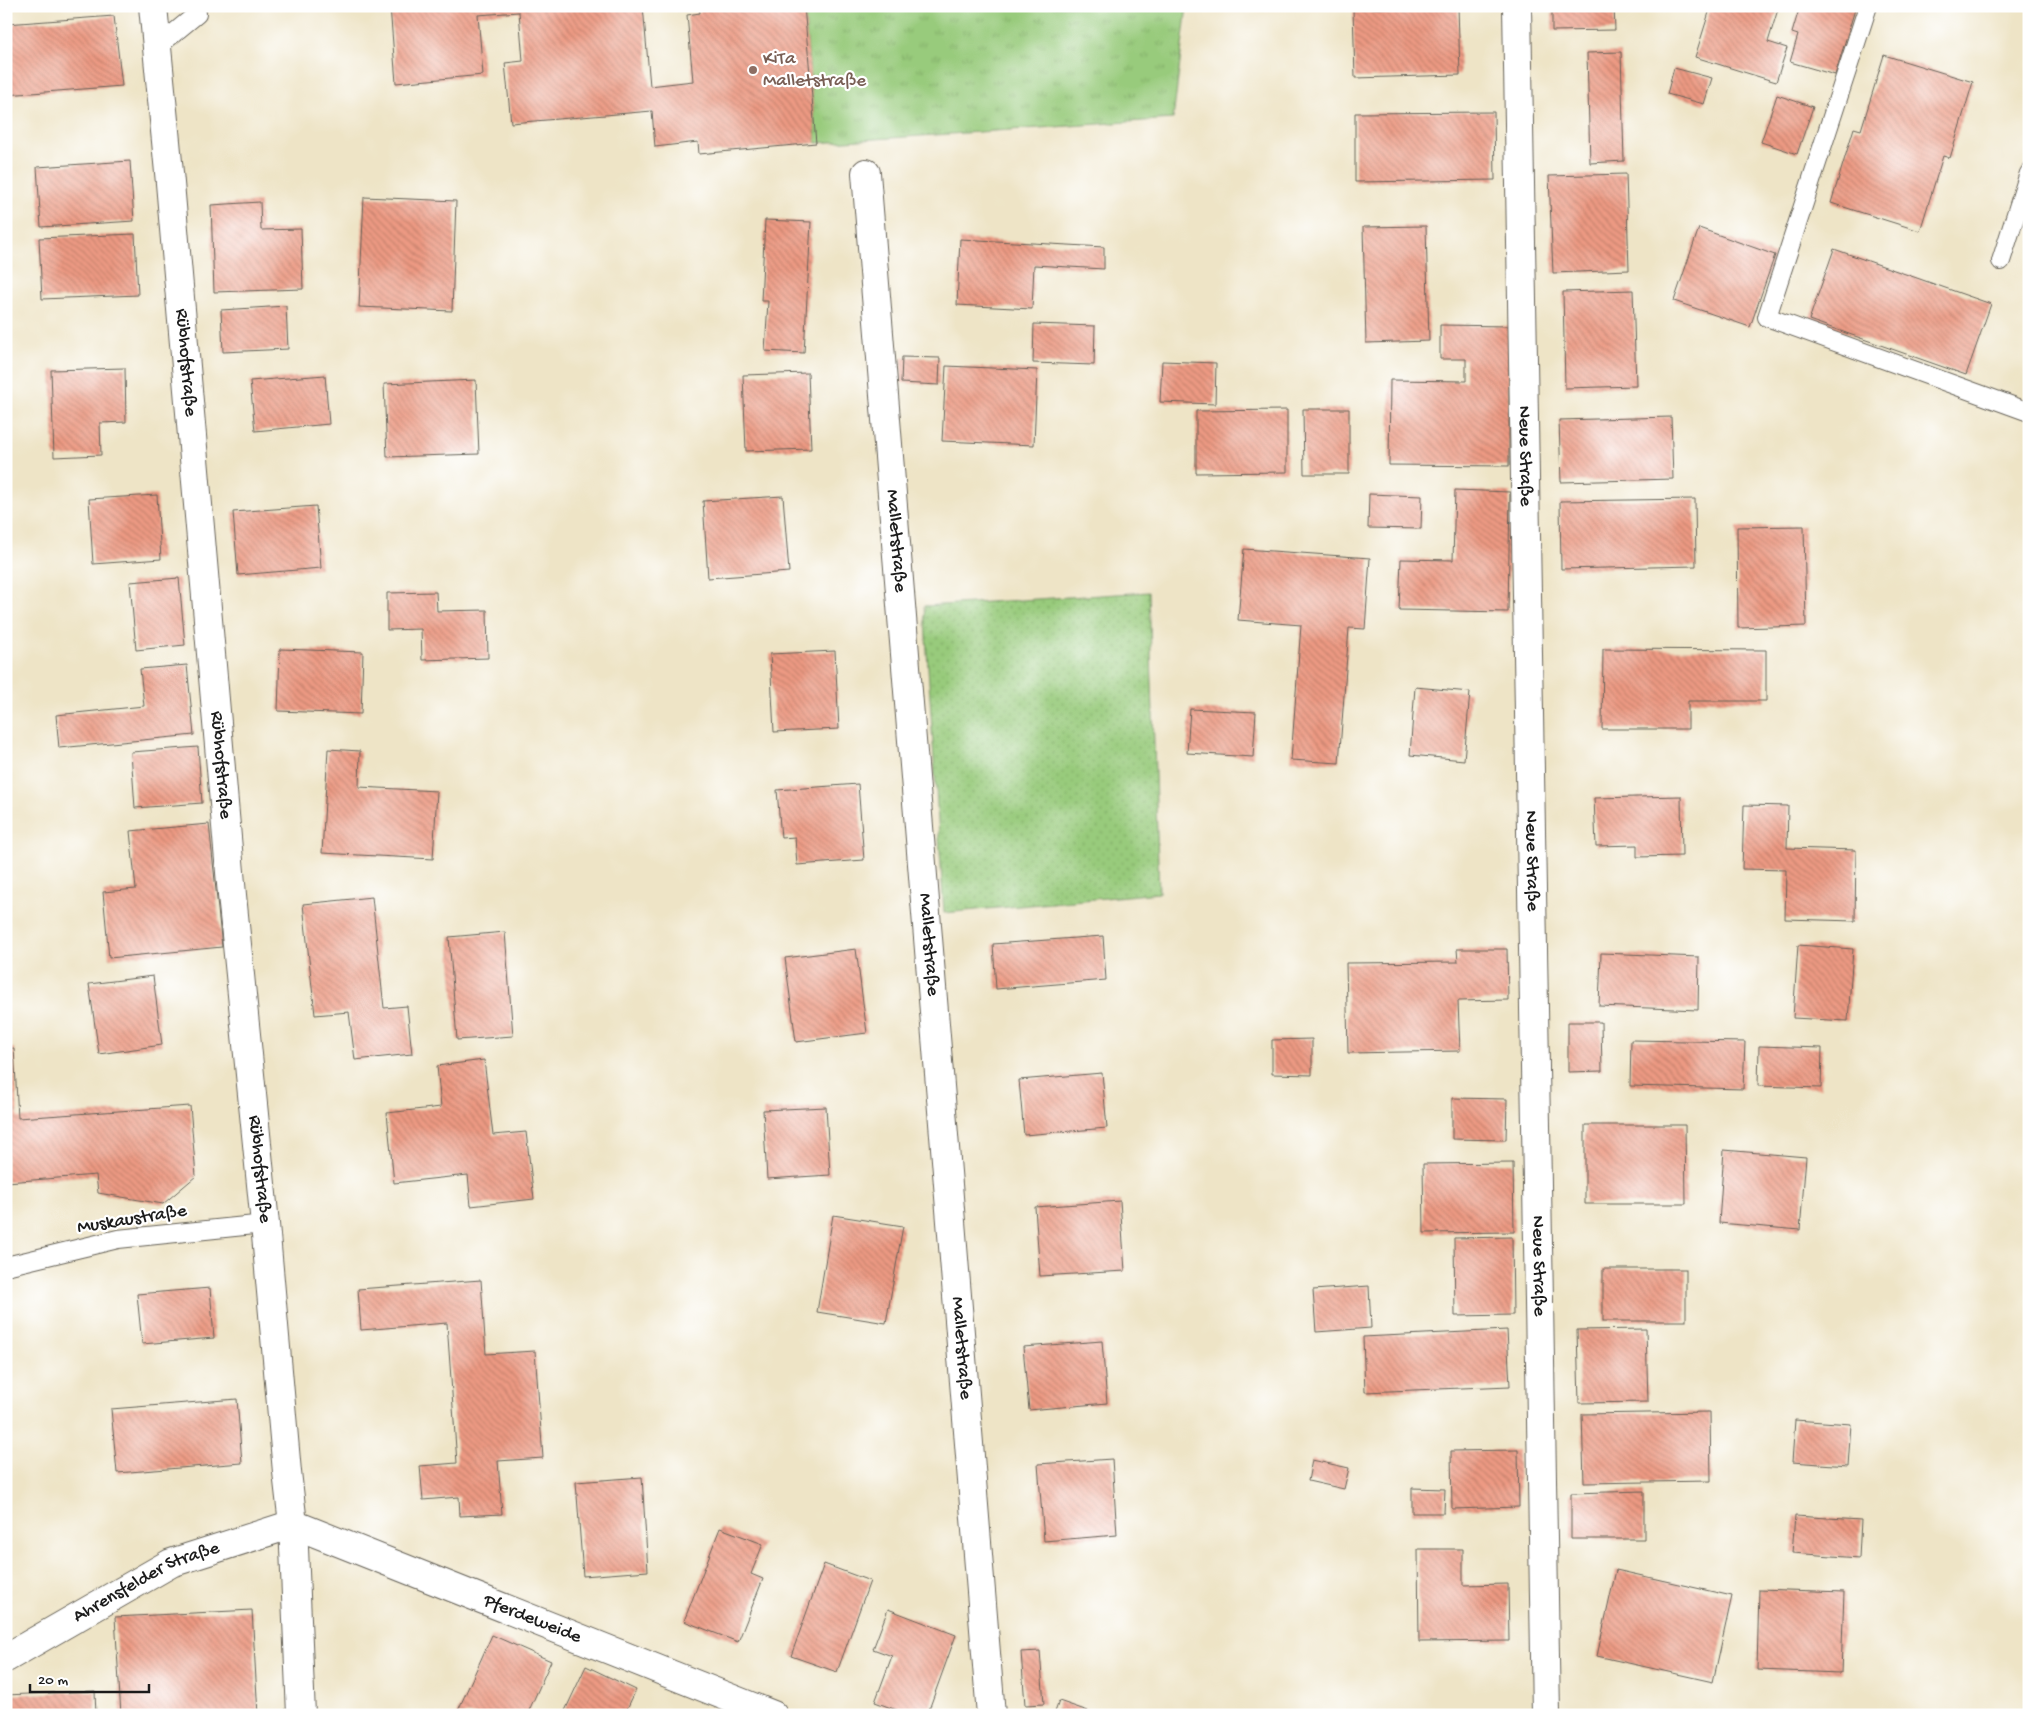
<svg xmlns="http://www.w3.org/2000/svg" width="2035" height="1721" font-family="'Gochi Hand',sans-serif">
<defs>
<pattern id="grass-dots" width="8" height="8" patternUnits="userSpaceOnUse" patternTransform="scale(1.25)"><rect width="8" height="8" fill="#98cb7b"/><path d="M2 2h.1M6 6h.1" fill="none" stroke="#82ae6a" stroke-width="1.8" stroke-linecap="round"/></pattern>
<pattern id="park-tufts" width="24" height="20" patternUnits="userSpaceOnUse" patternTransform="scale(1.25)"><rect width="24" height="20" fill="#98cb7b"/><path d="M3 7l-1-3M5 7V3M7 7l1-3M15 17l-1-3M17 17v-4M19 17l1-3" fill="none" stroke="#82ae6a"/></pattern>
<pattern id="building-back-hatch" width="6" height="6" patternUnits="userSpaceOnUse" patternTransform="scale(1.25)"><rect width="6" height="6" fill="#ed9a83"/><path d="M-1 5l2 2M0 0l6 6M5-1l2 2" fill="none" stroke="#bf7d6a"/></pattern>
</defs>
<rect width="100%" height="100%" fill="#fff"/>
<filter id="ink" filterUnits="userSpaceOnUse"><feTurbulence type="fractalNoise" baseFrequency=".02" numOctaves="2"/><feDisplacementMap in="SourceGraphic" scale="10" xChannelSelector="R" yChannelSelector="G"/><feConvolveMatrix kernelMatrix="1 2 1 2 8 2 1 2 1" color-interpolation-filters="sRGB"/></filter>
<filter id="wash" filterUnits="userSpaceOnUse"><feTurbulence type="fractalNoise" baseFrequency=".0096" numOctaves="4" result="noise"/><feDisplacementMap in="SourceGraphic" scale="20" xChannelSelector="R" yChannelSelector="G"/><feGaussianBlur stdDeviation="1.12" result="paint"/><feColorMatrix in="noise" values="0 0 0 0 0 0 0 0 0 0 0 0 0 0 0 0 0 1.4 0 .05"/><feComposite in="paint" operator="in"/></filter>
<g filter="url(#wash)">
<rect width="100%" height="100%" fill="#eee4c6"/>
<!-- grass -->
<polygon fill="url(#grass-dots)" stroke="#5a744c" points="1149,592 1159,893 944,913 924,606"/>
<!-- park -->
<polygon fill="url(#park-tufts)" stroke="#5a744c" points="804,6 1187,6 1173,119 816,143"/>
<g id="blocks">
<!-- building -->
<g fill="url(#building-back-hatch)">
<polygon points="390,6 643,6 650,86 693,81 687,15 700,13 699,6 804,6 816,143 699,154 698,142 655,147 652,111 511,123 505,63 523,61 519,12 478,15 483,75 396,83"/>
<polygon points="1458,6 1460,75 1355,78 1353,9"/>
<polygon points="1552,6 1614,6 1615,30 1552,31"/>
<polygon points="1711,6 1779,6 1768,42 1787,48 1776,82 1695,57"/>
<polygon points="1800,6 1856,6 1835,75 1790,62 1798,35 1792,33"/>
<polygon points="114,16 122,86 6,95 6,24"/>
<polygon points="1621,52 1624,161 1590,163 1587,53"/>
<polygon points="1884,55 1973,82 1950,158 1943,156 1920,231 1831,203 1854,128 1861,130"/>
<polygon points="1674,68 1712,78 1704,104 1667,94"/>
<polygon points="1777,95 1813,107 1797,154 1761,142"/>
<polygon points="1494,112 1495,180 1355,182 1355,113"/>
<polygon points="130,161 134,221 41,227 37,167"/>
<polygon points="1626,174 1629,270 1553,273 1549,176"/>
<polygon points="364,197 456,201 452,311 359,307"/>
<polygon points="260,202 261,230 301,229 303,289 214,292 211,205"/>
<polygon points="765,220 811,222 804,353 765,351 768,301 761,301"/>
<polygon points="1426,226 1429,341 1366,343 1363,227"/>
<polygon points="1699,228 1775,255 1750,327 1674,301"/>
<polygon points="135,234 138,295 42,299 39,238"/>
<polygon points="960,239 1104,247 1104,269 1034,265 1032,309 957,305"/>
<polygon points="1834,249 1991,304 1966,375 1809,320"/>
<polygon points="1633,290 1636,386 1565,388 1563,292"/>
<polygon points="286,306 288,349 223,352 221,310"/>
<polygon points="1034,324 1095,326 1094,365 1033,363"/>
<polygon points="1440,325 1509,326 1509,466 1389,465 1390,380 1466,381 1466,359 1440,359"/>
<polygon points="902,357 940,358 939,385 901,383"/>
<polygon points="1162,361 1216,363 1215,404 1160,402"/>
<polygon points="946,366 1037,370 1034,445 942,441"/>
<polygon points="125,368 126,422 100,423 101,455 54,457 51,370"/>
<polygon points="808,373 811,449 746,451 743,375"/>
<polygon points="325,375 329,424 255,431 250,381"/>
<polygon points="476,380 479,454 387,457 384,384"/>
<polygon points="1303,409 1349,409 1349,474 1304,474"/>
<polygon points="1287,410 1287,472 1196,473 1196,411"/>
<polygon points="1671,417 1673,479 1561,482 1559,420"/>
<polygon points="1455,490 1510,492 1508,612 1399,610 1401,559 1453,560"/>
<polygon points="1369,494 1422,496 1421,529 1368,528"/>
<polygon points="157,495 161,559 93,564 89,499"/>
<polygon points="783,496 789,572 708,578 703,501"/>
<polygon points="1695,499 1696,566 1561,569 1560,501"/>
<polygon points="316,506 321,568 238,575 233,512"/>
<polygon points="1804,526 1806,626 1738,628 1737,527"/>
<polygon points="1244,549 1370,558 1365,629 1349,628 1339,763 1291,760 1301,625 1238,620"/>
<polygon points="179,578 185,645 136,650 130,582"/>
<polygon points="436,592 437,611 487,610 488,658 422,660 421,629 387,630 387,593"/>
<polygon points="280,649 363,652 361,714 278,711"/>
<polygon points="1603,649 1766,650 1766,701 1688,701 1688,729 1602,729"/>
<polygon points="835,651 839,729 774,732 770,654"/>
<polygon points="187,665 194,735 59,748 56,715 144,706 140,669"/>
<polygon points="1415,687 1470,692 1464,760 1410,755"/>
<polygon points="1190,709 1256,712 1253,757 1187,753"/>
<polygon points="198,747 202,803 135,808 131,752"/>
<polygon points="328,749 360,751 359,787 437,791 433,859 322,853"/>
<polygon points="858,784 864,860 797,865 795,837 781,838 777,790"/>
<polygon points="1681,796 1682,856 1637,857 1637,845 1596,846 1594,798"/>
<polygon points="1744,805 1788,806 1787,848 1856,850 1855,921 1785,919 1786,870 1742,869"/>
<polygon points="209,824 222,947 109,958 103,892 136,889 130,831"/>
<polygon points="372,897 384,1008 407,1006 412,1054 355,1060 349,1012 315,1015 303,904"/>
<polygon points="505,932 513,1036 457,1040 449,937"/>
<polygon points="1103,936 1106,980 996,989 993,944"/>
<polygon points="1798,945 1853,949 1848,1021 1793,1018"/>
<polygon points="856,949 867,1033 796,1042 785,958"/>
<polygon points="1457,949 1507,949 1508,1000 1458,1001 1460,1051 1348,1053 1346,963 1458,962"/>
<polygon points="1601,953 1699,957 1698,1010 1599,1006"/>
<polygon points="153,976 162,1045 99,1054 89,984"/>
<polygon points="1568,1022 1601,1022 1602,1071 1568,1072"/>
<polygon points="1312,1039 1312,1075 1272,1074 1272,1040"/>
<polygon points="1631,1040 1745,1042 1743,1089 1630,1086"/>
<polygon points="1759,1046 1822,1048 1821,1088 1758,1086"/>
<polygon points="14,1048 18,1118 190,1106 196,1176 163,1204 98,1193 96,1175 7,1182 6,1049"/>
<polygon points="484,1060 493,1135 526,1132 534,1199 471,1206 468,1175 394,1183 387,1113 441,1107 437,1066"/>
<polygon points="1102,1073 1107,1128 1024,1135 1019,1080"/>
<polygon points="1452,1098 1507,1099 1506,1140 1452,1139"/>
<polygon points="826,1107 830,1175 767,1179 763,1110"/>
<polygon points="1585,1125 1685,1125 1686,1204 1585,1204"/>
<polygon points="1724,1150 1806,1157 1800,1230 1719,1223"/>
<polygon points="1513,1163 1514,1232 1424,1233 1423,1164"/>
<polygon points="1120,1201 1125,1271 1040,1276 1035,1207"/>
<polygon points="833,1215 903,1226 886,1323 817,1312"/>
<polygon points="1512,1237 1513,1315 1455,1316 1454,1238"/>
<rect x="1603" y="1269" width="83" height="52"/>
<polygon points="481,1280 486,1354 535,1351 543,1458 498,1461 502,1514 460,1516 459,1497 423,1500 420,1466 457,1463 447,1323 361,1330 358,1289"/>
<polygon points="1369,1286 1371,1328 1316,1332 1313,1290"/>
<polygon points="210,1288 214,1338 142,1344 137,1294"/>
<polygon points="1646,1329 1648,1402 1579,1403 1577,1330"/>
<polygon points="1507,1330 1510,1386 1365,1392 1363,1337"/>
<polygon points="1102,1341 1107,1403 1029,1410 1023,1347"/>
<polygon points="237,1399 242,1463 117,1473 111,1409"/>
<polygon points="1710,1412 1711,1481 1584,1483 1582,1414"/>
<polygon points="1795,1420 1851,1424 1848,1466 1792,1462"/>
<polygon points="1518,1450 1519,1507 1452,1509 1451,1451"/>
<polygon points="1112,1459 1117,1535 1044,1541 1038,1464"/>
<polygon points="1312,1460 1349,1468 1344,1489 1308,1481"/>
<polygon points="642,1477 648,1571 583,1576 576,1482"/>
<polygon points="1412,1488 1445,1489 1444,1513 1412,1513"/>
<polygon points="1644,1491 1644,1539 1571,1539 1571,1493"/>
<polygon points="1795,1516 1861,1520 1859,1558 1792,1553"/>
<polygon points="720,1528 763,1544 751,1574 763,1579 738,1642 684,1621"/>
<polygon points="1418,1549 1463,1549 1463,1585 1508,1584 1509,1641 1419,1642"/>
<polygon points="824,1564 870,1581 837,1672 791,1656"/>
<polygon points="1616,1570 1732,1596 1713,1682 1597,1656"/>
<polygon points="1759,1589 1844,1592 1841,1673 1757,1670"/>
<polygon points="888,1609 956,1635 927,1715 910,1715 875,1702 892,1656 873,1649"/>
<polygon points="252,1610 258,1715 121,1715 115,1617"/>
<polygon points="492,1635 551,1661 527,1715 456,1715"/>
<polygon points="1040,1651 1044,1704 1025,1705 1021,1652"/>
<polygon points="586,1666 636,1690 624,1715 563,1715"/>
<polygon points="95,1691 96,1715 6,1715 6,1695"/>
<polygon points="1059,1701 1088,1711 1087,1715 1054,1715"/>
</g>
</g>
</g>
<g filter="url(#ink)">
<use href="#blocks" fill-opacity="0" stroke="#666258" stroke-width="1"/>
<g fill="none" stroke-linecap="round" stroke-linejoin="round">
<defs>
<g id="service">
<polyline points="1868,6 1767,317 2029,412"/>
<polyline points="157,47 197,14 196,6"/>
<polyline points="2001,261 2029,173"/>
<polyline points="6,1266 118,1239 265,1224"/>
</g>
<g id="minor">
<path id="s1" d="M1517,6L1546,1715"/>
<path id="s2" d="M866,173L991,1715"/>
<path id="s3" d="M6,1658L171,1563L293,1524L773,1715"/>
</g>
<g id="tertiary">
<path id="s4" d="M153,6L170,183L232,895L265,1224L287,1472L293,1524L301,1715"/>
</g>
</defs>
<!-- service casing -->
<use href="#service" stroke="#666258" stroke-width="20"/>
<!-- minor casing -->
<use href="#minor" stroke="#666258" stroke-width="30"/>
<!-- tertiary casing -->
<use href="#tertiary" stroke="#666258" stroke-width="30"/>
<!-- service -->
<use href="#service" stroke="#fff" stroke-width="18"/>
<!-- minor -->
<use href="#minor" stroke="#fff" stroke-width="28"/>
<!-- tertiary -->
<use href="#tertiary" stroke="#fff" stroke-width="28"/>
</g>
</g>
<!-- markers -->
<circle fill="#8d6e63" stroke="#fff" stroke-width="2" cx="753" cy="70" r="5"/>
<g text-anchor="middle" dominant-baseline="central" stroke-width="4.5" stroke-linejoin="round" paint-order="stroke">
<!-- education labels -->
<g font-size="19" fill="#785e54" stroke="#fff" text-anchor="start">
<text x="763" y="59">KiTa<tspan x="763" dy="22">Malletstraße</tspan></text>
</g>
<!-- street labels -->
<g font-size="19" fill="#1c1c1c" stroke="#fff">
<text stroke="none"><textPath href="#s4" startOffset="358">Rübhofstraße</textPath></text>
<text stroke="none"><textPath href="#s1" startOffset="450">Neue Straße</textPath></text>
<text stroke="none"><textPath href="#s2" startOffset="369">Malletstraße</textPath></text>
<text stroke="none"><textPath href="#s4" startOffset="762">Rübhofstraße</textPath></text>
<text stroke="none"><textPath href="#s1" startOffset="855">Neue Straße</textPath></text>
<text stroke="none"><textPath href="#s2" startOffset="774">Malletstraße</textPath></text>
<text stroke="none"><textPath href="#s4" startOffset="1168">Rübhofstraße</textPath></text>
<text transform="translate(132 1220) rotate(-9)">Muskaustraße</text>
<text stroke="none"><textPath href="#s1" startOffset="1260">Neue Straße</textPath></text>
<text stroke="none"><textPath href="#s2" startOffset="1179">Malletstraße</textPath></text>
<text stroke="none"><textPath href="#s3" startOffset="160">Ahrensfelder Straße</textPath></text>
<text stroke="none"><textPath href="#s3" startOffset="576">Pferdeweide</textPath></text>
</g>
</g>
<!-- margin -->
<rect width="2035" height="1721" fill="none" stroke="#fff" stroke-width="25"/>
<!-- scale -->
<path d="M30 1684v8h119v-8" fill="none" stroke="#1c1c1c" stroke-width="2.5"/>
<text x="38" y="1684" font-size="15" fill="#1c1c1c" stroke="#ffffff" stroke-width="4" paint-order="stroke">20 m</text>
</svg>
